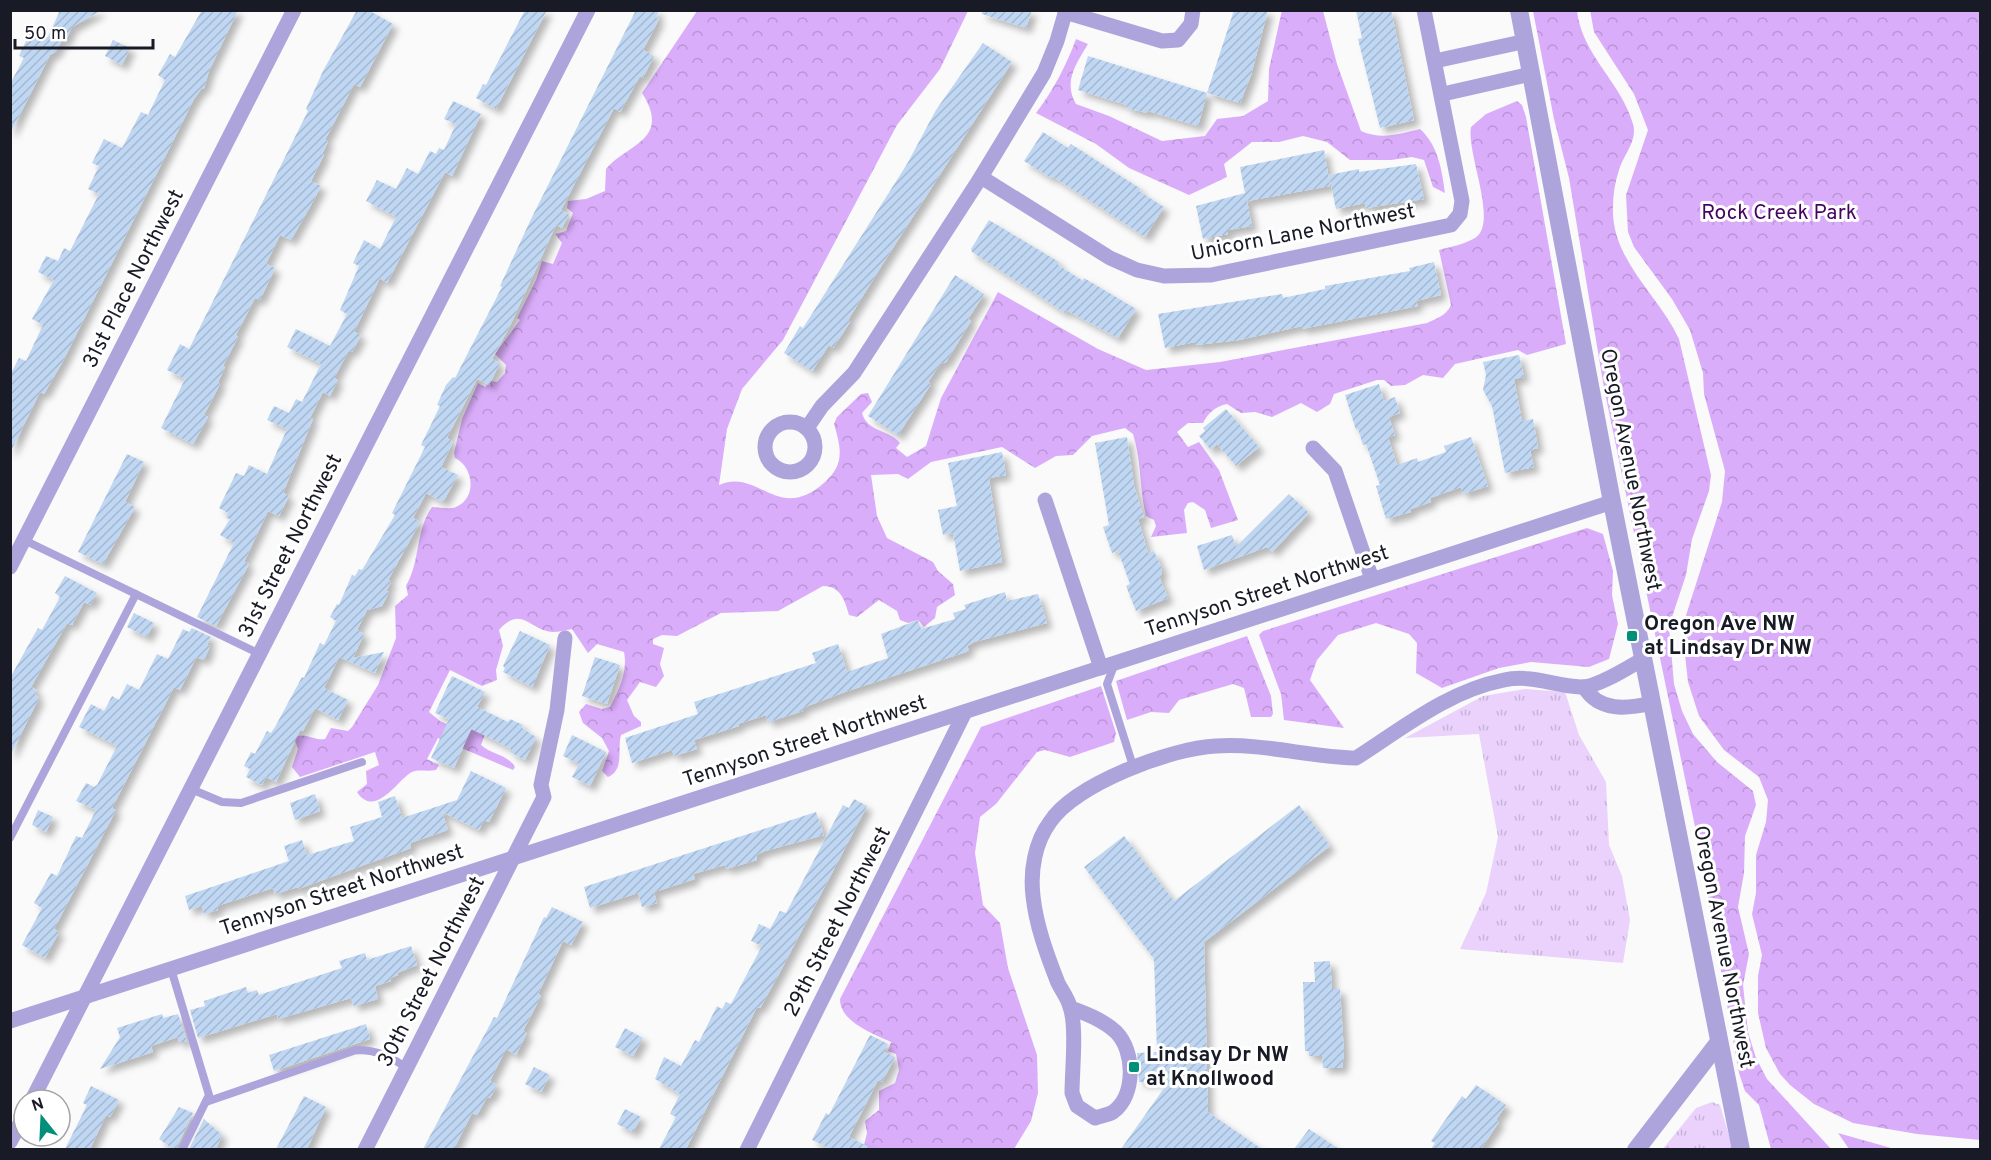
<svg xmlns="http://www.w3.org/2000/svg" width="1991" height="1160" font-family="Overpass,sans-serif">
<defs>
<pattern id="grass-tufts" width="24" height="20" patternUnits="userSpaceOnUse" patternTransform="scale(1.5)"><rect width="24" height="20" fill="#ead2fc"/><path d="M3 7l-1-3M5 7V3M7 7l1-3M15 17l-1-3M17 17v-4M19 17l1-3" fill="none" stroke="#c8b4d8"/></pattern>
<pattern id="forest-crowns" width="20" height="18" patternUnits="userSpaceOnUse" patternTransform="scale(1.5)"><rect width="20" height="18" fill="#daadfa"/><path d="M2 6a3 3 0 1 1 6 0M12 15a3 3 0 1 1 6 0" fill="none" stroke="#ba94d6"/></pattern>
<pattern id="building-hatch" width="6" height="6" patternUnits="userSpaceOnUse" patternTransform="scale(1.5)"><rect width="6" height="6" fill="#c0d7f3"/><path d="M-1 1l2-2M0 6l6-6M5 7l2-2" fill="none" stroke="#a4b8d0"/></pattern>
<filter id="shadow"><feDropShadow dx="5.5" dy="5.5" stdDeviation="3" flood-color="#0004"/></filter>
</defs>
<rect width="100%" height="100%" fill="#fafafa"/>
<!-- grass -->
<g fill="url(#grass-tufts)">
<polygon points="1525,689 1565,692 1579,735 1606,782 1609,845 1622,876 1630,920 1623,963 1460,949 1486,893 1498,837 1479,734 1405,738 1483,696"/>
<polygon points="1712,1102 1720,1105 1733,1149 1662,1150 1696,1108"/>
</g>
<!-- forest -->
<g fill="url(#forest-crowns)">
<path d="M1282,10L1323,11L1337,64L1361,131C1381,140 1400,134 1420,129C1438,145 1442,170 1445,193L1433,187L1424,160L1412,157L1391,160H1350L1327,142L1303,136L1279,142H1252L1224,164L1227,177L1189,195L1129,168L1096,144L1036,113C1053,91 1067,64 1076,39L1088,44C1076,64 1063,82 1076,104L1109,116L1162,141L1205,136L1217,119L1243,116L1268,101L1269,69Z"/>
<polygon points="1590,10 1980,11 1980,1140 1917,1134 1853,1123 1814,1104 1790,1085 1780,1074 1766,1048 1758,1013 1758,976 1762,955 1752,914 1756,893 1756,855 1766,822 1768,800 1759,777 1724,750 1699,716 1688,682 1682,628 1722,502 1725,471 1704,394 1703,373 1690,330 1672,299 1634,247 1628,232 1626,195 1648,130 1634,94 1594,32"/>
<path d="M697,11H968L940,69L897,125L783,340L742,389L727,429L719,485C759,467 777,525 825,482C845,464 841,448 834,424L837,417L861,394L868,393L872,402L862,413C867,432 890,430 900,443L896,448L907,457L926,446L941,398L998,292L1098,349L1146,370L1220,362L1427,323C1437,318 1446,316 1451,305L1439,250C1450,247 1465,244 1475,238C1499,223 1466,153 1471,127L1486,114L1517,101L1522,105L1526,117L1566,344L1527,355L1518,350L1455,364L1443,378L1423,375L1405,385L1391,386L1384,380H1377L1334,394L1330,404L1317,412L1301,403L1272,417L1255,412L1241,413L1227,404C1216,406 1208,413 1203,423H1188L1177,432L1188,447L1199,442L1219,470L1238,520L1211,528L1205,510L1193,502L1188,503L1184,510L1187,533L1151,537L1156,526L1154,520L1146,516C1139,488 1142,462 1133,434L1125,428L1092,436L1073,455L1056,456L1035,468L1002,447L931,462L908,479L898,474L871,475L877,516L887,538L933,562L938,571L953,584L955,595L937,607L935,618L924,627L918,620L908,623L900,620L897,611L879,600L857,617L849,615C845,601 841,586 823,586L778,611L721,613L677,636L662,635L653,639V644L664,648L660,664L664,676L656,687L640,682L627,700L634,716L641,722V726L621,735C617,748 625,770 608,777L602,771L609,751L602,738L583,723L579,712L586,704L602,709L610,707C619,690 628,671 624,652L597,644L588,653L572,629C566,630 559,632 553,632C530,631 522,604 499,630L503,646L496,670L497,680L482,686L450,670L429,712L440,721L469,734L476,722L491,718L481,745C492,755 507,754 515,767L513,770L438,738L427,759L439,765L436,770C428,772 419,769 412,772C399,778 375,820 357,792L367,784L366,771L379,765L375,752L300,777L292,767L298,749L294,738C303,731 314,741 325,739L331,728L348,731L352,727L378,685L396,638L395,606L408,595L406,586C421,560 415,531 432,507C440,507 448,510 456,507C478,498 473,466 455,458L454,453L462,419L478,383L485,387L491,381L497,382L505,373L506,365L495,354L520,320L517,318L536,280L542,261L553,264L562,243L555,234L566,231L573,213L567,208L568,201L586,199L605,191L606,169C627,144 672,140 642,93Z"/>
<path d="M1533,11H1577C1582,55 1621,82 1633,124C1638,141 1623,155 1619,170C1615,182 1613,194 1613,207C1611,260 1658,294 1679,339L1711,475L1709,491L1692,539L1686,575L1669,626L1674,684L1682,711L1693,734L1717,762L1753,791L1756,805L1745,836L1744,873L1738,907L1749,954L1743,985L1748,1032L1756,1058L1767,1079L1831,1149H1771L1759,1105L1745,1091L1739,1073L1699,846L1604,388L1569,178L1554,119Z"/>
<polygon points="1587,528 1603,534 1613,571 1612,595 1618,624 1609,659 1589,667 1531,662 1499,668 1442,688 1416,673 1417,643 1409,634 1376,623 1338,635 1317,660 1310,680 1344,728 1284,720 1281,694 1259,635 1263,631"/>
<polygon points="1247,636 1271,696 1273,714 1271,717 1251,717 1244,688 1233,684 1179,700 1169,713 1151,712 1127,720 1116,681"/>
<path d="M1101,686L1116,733L1114,742L1070,757L1045,750L1037,752L996,804L980,817L975,853L983,905L1000,923L1008,968L1037,1055L1038,1093L1031,1121L1014,1149H863L867,1133L865,1121L879,1110V1091L895,1083L899,1070L896,1054L888,1051L891,1042C872,1033 840,1022 840,999L981,727Z"/>
<polygon points="1838,1133 1891,1148 1919,1149 1849,1149"/>
</g>
<!-- building -->
<g fill="url(#building-hatch)" filter="url(#shadow)">
<polygon points="60,10 102,10 72,27 65,42 62,40 56,52 50,55 10,134 10,84 24,58 19,56 31,30 48,37"/>
<polygon points="202,10 238,10 209,71 204,88 201,89 194,99 63,361 44,394 40,392 10,453 10,375 19,358 26,361 34,344 43,325 32,319 54,280 38,272 46,256 58,261 64,248 70,251 99,194 88,189 99,166 92,163 104,139 122,148 141,112 148,115 165,80 158,75 170,54 175,57"/>
<polygon points="357,10 368,10 393,24 360,87 354,84 325,140 328,142 322,154 324,155 311,181 321,186 311,205 291,240 280,235 266,264 275,268 260,300 255,298 236,335 238,337 223,366 225,367 218,382 220,384 204,415 208,417 193,444 161,428 185,379 167,370 180,344 189,349 308,111 306,109 323,71"/>
<polygon points="525,10 547,10 496,109 476,98 483,84 486,85"/>
<polygon points="636,10 659,10 656,18 659,19 643,50 654,56 643,78 640,76 620,112 614,108 561,210 569,214 562,228 556,225 509,328 492,359 500,363 489,385 477,379 447,438 453,442 441,467 458,475 443,502 426,493 413,518 420,522 388,580 391,582 386,591 389,592 382,606 367,610 357,630 364,634 353,658 384,652 375,673 339,657 324,688 348,700 338,720 315,708 303,731 300,730 276,782 266,777 262,785 246,777 250,769 244,766 251,752 255,754 267,731 271,733 275,727 302,677 304,678 320,643 324,645 336,621 330,617 337,604 339,605 352,575 355,576 359,569 362,570 395,515 392,513 425,447 421,445 440,406 437,405 446,385 453,377 455,378 502,287 500,286 531,219"/>
<polygon points="982,10 1032,10 1026,28 982,14"/>
<polygon points="1234,10 1268,10 1251,75 1240,103 1207,93"/>
<polygon points="1356,10 1391,10 1414,120 1380,128 1358,39 1362,38"/>
<polygon points="113,40 130,48 122,65 105,56"/>
<polygon points="983,43 1012,62 882,265 848,320 850,322 833,348 829,345 812,371 784,353 800,326 803,328 907,164 936,110"/>
<polygon points="1088,56 1207,93 1198,126 1148,111 1147,113 1126,108 1127,105 1078,90"/>
<polygon points="453,101 481,114 452,176 445,172 387,283 380,278 354,332 361,335 352,352 349,350 334,378 338,380 330,396 323,392 310,418 313,419 283,493 289,496 279,516 268,511 244,562 249,564 216,626 197,617 234,543 220,535 230,519 226,518 228,513 219,508 236,473 244,476 249,465 267,474 287,429 267,420 274,406 289,413 296,399 302,402 321,364 287,347 296,329 330,346 347,314 340,310 359,266 353,263 364,240 380,249 396,217 366,201 377,180 396,189 407,168 418,174 430,151 436,154 439,148 444,150 456,124 444,119"/>
<polygon points="1043,132 1068,148 1071,144 1141,189 1139,191 1164,207 1145,237 1052,176 1051,178 1024,161"/>
<polygon points="1324,150 1330,186 1247,201 1252,226 1228,230 1228,234 1203,239 1196,206 1245,193 1240,167"/>
<polygon points="1416,164 1424,199 1366,208 1365,203 1336,209 1329,175 1359,169 1359,172"/>
<polygon points="989,220 1059,262 1058,265 1083,281 1084,278 1136,309 1118,338 1066,310 1065,313 972,252 971,249"/>
<polygon points="1434,262 1441,295 1416,301 1418,306 1302,329 1302,326 1239,340 1195,345 1195,342 1165,348 1158,314 1282,294 1283,298 1325,289 1325,286 1410,271 1409,268"/>
<polygon points="955,275 984,294 968,319 971,321 946,362 940,364 928,382 931,384 898,435 868,416"/>
<polygon points="1519,355 1524,377 1514,379 1522,421 1533,419 1538,448 1530,450 1534,467 1505,473 1492,406 1483,390 1486,375 1483,362"/>
<polygon points="1379,384 1384,401 1395,397 1400,413 1389,417 1395,435 1388,437 1397,465 1417,458 1418,462 1446,452 1444,446 1471,437 1488,486 1463,494 1461,487 1430,498 1431,502 1411,509 1411,512 1386,519 1376,486 1380,485 1366,444 1363,445 1358,429 1356,430 1345,395"/>
<polygon points="1226,409 1259,447 1236,466 1217,444 1211,450 1199,436 1205,431 1203,428"/>
<polygon points="1127,437 1134,486 1144,517 1138,519 1148,553 1154,551 1162,569 1162,574 1159,576 1168,598 1136,611 1126,586 1130,584 1118,551 1112,553 1103,527 1109,525 1095,443"/>
<polygon points="1002,452 1006,475 989,478 1002,562 960,571 953,533 943,535 938,510 957,506 948,463"/>
<polygon points="127,454 144,462 125,502 135,507 103,564 78,552"/>
<polygon points="1289,494 1309,513 1272,552 1267,547 1204,570 1197,546 1232,535 1236,547"/>
<polygon points="65,576 97,593 90,605 84,602 72,625 67,623 31,687 37,690 35,695 39,698 10,756 10,678 38,628 42,630 60,597 55,593"/>
<polygon points="1005,592 1007,601 1038,594 1047,623 974,642 967,646 969,651 845,692 802,708 803,711 768,722 766,715 738,724 739,726 694,740 697,749 674,756 672,750 632,763 625,738 698,714 694,702 816,663 812,653 838,644 847,672 888,658 881,634 918,620 921,629 955,619 953,613 966,609 964,605"/>
<polygon points="134,613 154,623 147,637 127,627"/>
<polygon points="192,628 211,637 207,645 210,646 204,660 197,657 195,660 180,690 174,687 112,808 116,810 54,929 59,932 45,958 22,945 42,908 34,903 51,873 57,876 76,836 82,838 96,810 76,801 86,783 94,787 97,785 117,746 79,727 91,704 104,711 112,696 119,700 127,684 139,690 157,654 168,659 183,629 189,632"/>
<polygon points="520,631 550,645 532,687 503,672 505,668 503,666"/>
<polygon points="595,657 620,665 607,704 582,696"/>
<polygon points="452,676 485,692 477,707 508,722 510,719 523,725 522,728 536,737 525,760 510,752 511,749 498,742 471,729 454,768 431,758 449,719 435,713"/>
<polygon points="572,735 606,752 590,786 572,777 579,764 563,756"/>
<polygon points="471,771 506,788 489,822 484,820 479,830 442,812 448,830 410,843 411,848 298,889 298,887 275,894 273,888 217,906 218,910 204,914 202,906 189,910 185,896 289,861 284,846 302,840 307,855 354,841 350,827 382,817 378,802 395,796 402,818 457,800"/>
<polygon points="315,794 320,811 295,820 290,803"/>
<polygon points="854,799 867,806 780,972 760,1008 757,1007 686,1149 659,1149 676,1117 670,1114 680,1094 655,1079 664,1057 681,1066 695,1040 699,1042 717,1006 722,1009 726,1002 731,1004 762,946 751,941 759,924 770,929 780,911 786,913 843,805 849,808"/>
<polygon points="1299,805 1330,846 1204,942 1208,1112 1262,1149 1121,1149 1169,1081 1139,1082 1137,1053 1157,1052 1154,959 1084,867 1124,836 1174,901"/>
<polygon points="38,810 53,817 46,832 32,825"/>
<polygon points="816,812 824,835 765,851 756,855 757,860 726,869 725,865 693,874 695,879 654,892 657,903 642,907 638,893 590,908 584,887"/>
<polygon points="552,907 583,922 571,945 563,941 538,994 541,996 523,1031 527,1033 516,1055 506,1049 490,1081 497,1085 490,1098 487,1097 477,1115 472,1113 454,1149 423,1149 494,1017 497,1018 544,917 546,918"/>
<polygon points="411,946 417,965 397,973 398,975 390,978 391,981 375,986 378,999 354,1006 351,998 278,1019 277,1014 198,1038 190,1010 205,1006 204,1001 246,987 248,993 257,990 259,995 342,968 339,961 365,953 367,960"/>
<polygon points="1330,961 1332,989 1340,989 1344,1053 1342,1068 1323,1068 1322,1056 1309,1056 1309,1051 1305,1051 1303,982 1315,982 1314,962"/>
<polygon points="162,1014 163,1018 178,1014 187,1042 179,1042 178,1037 151,1046 153,1052 100,1069 120,1037 117,1028"/>
<polygon points="366,1024 370,1039 274,1071 269,1055"/>
<polygon points="625,1028 643,1038 633,1056 615,1047"/>
<polygon points="870,1035 888,1044 884,1052 895,1057 882,1082 878,1080 849,1137 873,1149 831,1149 812,1140 826,1113 829,1115"/>
<polygon points="534,1067 550,1075 541,1092 525,1084"/>
<polygon points="1476,1085 1506,1105 1496,1120 1499,1122 1481,1149 1431,1149 1435,1143 1431,1141 1441,1126 1462,1096 1466,1099"/>
<polygon points="91,1086 119,1100 110,1117 106,1115 90,1149 65,1149 87,1105 83,1103"/>
<polygon points="304,1096 326,1107 307,1149 276,1149"/>
<polygon points="179,1107 193,1113 176,1149 173,1149 159,1139"/>
<polygon points="625,1109 641,1117 633,1132 617,1124"/>
<polygon points="204,1119 222,1135 216,1149 189,1149"/>
<polygon points="1309,1129 1339,1149 1294,1149"/>
</g>
<g fill="none" stroke-linecap="round" stroke-linejoin="round">
<!-- service -->
<g stroke="#ada4db" stroke-width="8">
<polyline points="24,540 260,654"/>
<polyline points="1115,663 1107,684 1133,766"/>
<polyline points="191,789 222,802 241,803 362,762"/>
<polyline points="10,838 136,594"/>
<polyline points="171,969 209,1095 182,1150"/>
<path d="M206,1102L356,1050C378,1050 389,1056 407,1068"/>
</g>
<!-- minor -->
<g stroke="#ada4db" stroke-width="15">
<polyline points="1065,12 1162,41 1178,40 1191,24 1193,10"/>
<polyline points="1435,61 1526,41"/>
<polyline points="1443,94 1531,74"/>
<polyline points="981,177 1110,258 1137,270 1164,276 1211,275 1451,225 1460,214 1462,201 1424,10"/>
<circle cx="790" cy="447" r="25"/>
<polyline points="807,428 822,406 854,373 981,177 1044,73 1057,41 1066,10"/>
<polyline points="1313,448 1335,471 1372,579"/>
<polyline points="1045,500 1101,668"/>
<polyline points="10,567 294,10"/>
<path d="M1584,687C1599,712 1627,709 1652,703"/>
<path d="M1071,1008C1087,1014 1103,1020 1116,1032C1135,1051 1136,1095 1113,1112C1108,1115 1100,1116 1095,1118L1077,1106L1072,1093C1072,1071 1077,1026 1070,1007C1068,998 1062,991 1058,983C1047,955 1036,925 1033,896C1030,871 1035,842 1050,822C1075,784 1171,748 1216,746C1263,743 1309,757 1356,758C1403,728 1448,691 1504,680C1531,674 1554,686 1581,687C1596,688 1629,667 1643,659"/>
<polyline points="10,1021 1612,502"/>
<polyline points="32,1100 588,10"/>
<polyline points="10,1142 24,1116"/>
<polyline points="365,1150 544,797 541,785 557,710 565,638"/>
<polyline points="747,1150 965,712"/>
</g>
<!-- tertiary -->
<g stroke="#ada4db" stroke-width="18">
<polyline points="1519,10 1612,502 1741,1150"/>
<polyline points="1636,1150 1719,1042"/>
</g>
</g>
<!-- markers -->
<g fill="#00907a" stroke="#fff" stroke-width="2">
<rect x="1626" y="630" width="12" height="12" rx="3"/>
<rect x="1128" y="1061" width="12" height="12" rx="3"/>
</g>
<g text-anchor="middle" dominant-baseline="central" stroke-width="6" stroke-linejoin="round" paint-order="stroke">
<!-- park labels -->
<g font-size="21" fill="#440461" stroke="#fff">
<text x="1779" y="213">Rock Creek Park</text>
</g>
<!-- street labels -->
<g font-size="21" fill="#181b25" stroke="#fff">
<text transform="translate(1303 233) rotate(-11)">Unicorn Lane Northwest</text>
<text transform="translate(134 279) rotate(-63)">31st Place Northwest</text>
<text transform="translate(1630 470) rotate(79)">Oregon Avenue Northwest</text>
<text transform="translate(291 546) rotate(-63)">31st Street Northwest</text>
<text transform="translate(1267 592) rotate(-18)">Tennyson Street Northwest</text>
<text transform="translate(805 742) rotate(-18)">Tennyson Street Northwest</text>
<text transform="translate(342 891) rotate(-18)">Tennyson Street Northwest</text>
<text transform="translate(838 922) rotate(-63)">29th Street Northwest</text>
<text transform="translate(1723 947) rotate(79)">Oregon Avenue Northwest</text>
<text transform="translate(432 972) rotate(-63)">30th Street Northwest</text>
</g>
<!-- poi labels -->
<g font-size="21" font-weight="bold" fill="#181b25" stroke="#fff" text-anchor="start">
<text x="1644" y="624">Oregon Ave NW<tspan x="1644" dy="24">at Lindsay Dr NW</tspan></text>
<text x="1146" y="1055">Lindsay Dr NW<tspan x="1146" dy="24">at Knollwood</tspan></text>
</g>
</g>
<!-- border -->
<rect width="1991" height="1160" fill="none" stroke="#181b25" stroke-width="24"/>
<!-- north arrow -->
<g transform="translate(42 1118) rotate(342)"><circle r="28" fill="#ffffff" stroke="#a3a4a8" stroke-width="1.5"/>
<path d="M0-4.5L10 22L0 15L-10 22Z" fill="#00907a"/>
<text y="-9" font-size="16" font-weight="bold" text-anchor="middle" fill="#181b25">N</text>
</g>
<!-- scale -->
<path d="M15 39v9h138v-9" fill="none" stroke="#181b25" stroke-width="3"/>
<text x="24" y="39" font-size="18" fill="#181b25" stroke="#ffffff" stroke-width="4.5" paint-order="stroke">50 m</text>
</svg>
